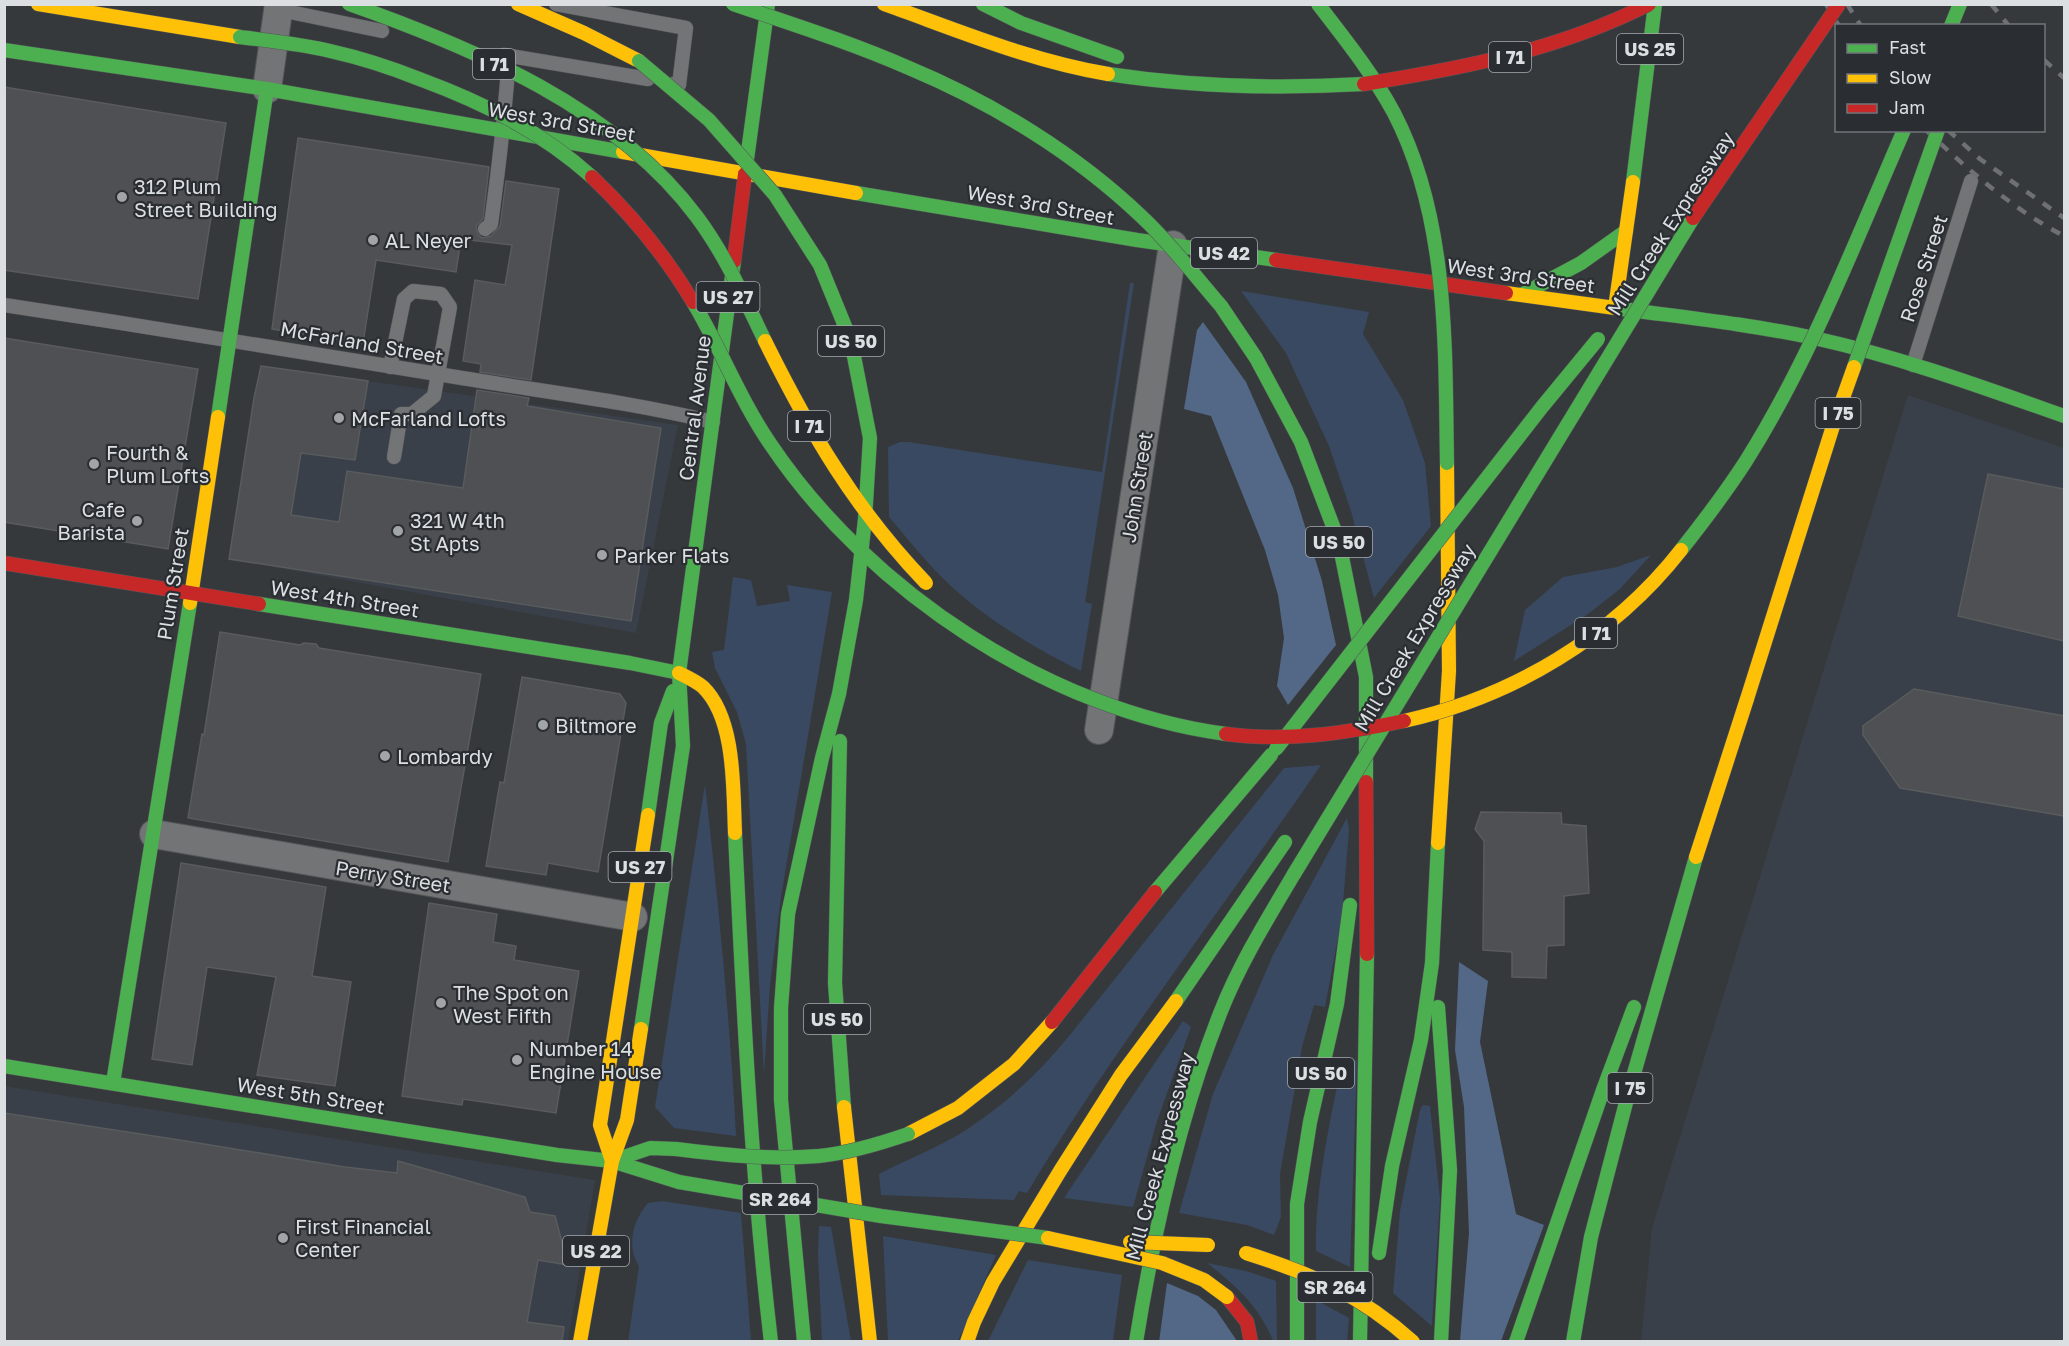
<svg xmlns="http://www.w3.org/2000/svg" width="2069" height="1346" font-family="'Golos Text',sans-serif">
<rect width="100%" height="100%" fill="#36393c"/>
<!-- built -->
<g fill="#394049">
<polygon points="261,366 678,425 636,633 229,559"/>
<polygon points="1908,395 2064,448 2064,1341 1641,1342 1652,1228"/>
<polygon points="4,1086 595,1180 568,1341 5,1341"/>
</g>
<!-- green -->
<g fill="#384961">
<path d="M1130,283H1134L1085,602L1092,604L1081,671C1027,644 972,611 931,566C916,550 903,533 889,517L888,447L900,442H909L1102,472Z"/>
<polygon points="1241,291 1369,312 1363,334 1403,400 1425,463 1431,526 1374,598 1351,511 1329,446 1286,353"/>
<polygon points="1651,555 1620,589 1588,614 1514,661 1525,610 1563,577 1617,567"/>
<polygon points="733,577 751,580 757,606 790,601 787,585 832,592 781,897 770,985 764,1074 746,744 737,712 715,668 712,652 724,650"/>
<path d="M1321,765C1223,908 1117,1044 1027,1193L1019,1191L1014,1200L881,1195L879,1174C908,1159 939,1147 966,1130C1006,1104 1039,1073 1069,1036L1284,768Z"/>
<path d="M705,784C718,901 730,1018 736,1136L674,1128L655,1107Z"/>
<polygon points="1347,818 1349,829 1342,916 1325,1007 1314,1005 1302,1047 1280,1174 1281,1217 1274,1235 1247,1225 1179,1213 1213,1094 1273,955"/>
<polygon points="1183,1021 1191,1027 1157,1121 1133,1207 1064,1198"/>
<path d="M1343,1058L1357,1060L1350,1267L1316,1251C1315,1187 1330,1121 1343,1058Z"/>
<polygon points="1423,1105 1430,1106 1440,1199 1432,1326 1393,1293 1400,1211 1420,1110"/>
<path d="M662,1201L741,1213L751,1341L628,1342L639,1266C626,1246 633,1220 648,1203Z"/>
<polygon points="819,1226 831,1227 851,1341 822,1341 818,1255"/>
<polygon points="883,1236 996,1255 958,1341 888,1341"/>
<polygon points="1028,1260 1122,1275 1113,1341 988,1341"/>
<path d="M1207,1263L1246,1271L1276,1281L1277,1341H1273C1260,1307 1235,1285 1207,1263Z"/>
<polygon points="1316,1300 1349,1318 1347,1341 1316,1342"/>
</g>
<!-- forest -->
<g fill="#536886">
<polygon points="1203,322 1246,382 1293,488 1322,581 1336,645 1288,705 1277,686 1284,638 1278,595 1265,550 1211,416 1184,409 1197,330"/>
<polygon points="1459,962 1488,981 1480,1042 1516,1214 1544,1225 1501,1341 1460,1341 1469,1233 1464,1107 1455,1050"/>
<polygon points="1167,1283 1198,1296 1216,1310 1237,1341 1159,1342"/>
</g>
<!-- building -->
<g fill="#4e5053" stroke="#595b5d" stroke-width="1.5">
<polygon points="4,87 226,123 198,299 4,270"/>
<polygon points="298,138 489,167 483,219 476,226 478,234 482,238 491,236 500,226 506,181 559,189 531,380 480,372 481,364 463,361 475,280 505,285 512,245 461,239 456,272 376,260 363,343 272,329"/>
<polygon points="4,338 198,369 168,549 4,522"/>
<polygon points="261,366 368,381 355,460 301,453 291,515 339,522 347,471 463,488 477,390 529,398 527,406 661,428 631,621 229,559 254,398"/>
<polygon points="1988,474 2064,489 2064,641 1958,616"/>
<polygon points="220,632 300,645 304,643 316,644 319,648 481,674 448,862 188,818 202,734 204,735"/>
<polygon points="522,677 620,694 626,703 598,872 548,863 546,875 486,866 500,782 504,783"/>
<polygon points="1914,689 2064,716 2064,816 1900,788 1863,735 1863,726"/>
<polygon points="1481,812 1561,813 1562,824 1586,826 1589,893 1564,896 1564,945 1547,946 1546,978 1512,977 1512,952 1483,950 1484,841 1475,829"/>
<polygon points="181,863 326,887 312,976 351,982 335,1086 257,1075 276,977 207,967 192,1065 152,1059"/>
<polygon points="429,903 497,914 493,942 516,946 514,960 579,971 556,1113 463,1099 462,1105 402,1096"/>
<polygon points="4,1113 186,1141 345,1167 397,1173 398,1161 525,1197 530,1212 555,1216 568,1265 538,1260 527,1322 564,1327 562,1341 4,1341"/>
</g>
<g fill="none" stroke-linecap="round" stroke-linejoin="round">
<defs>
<g id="lane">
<polyline points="286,4 285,11 382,31"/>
<polyline points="556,4 686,28 679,85 673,84"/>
<polyline points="504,55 648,79"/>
<path d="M485,229L491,224C498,173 504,122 508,70"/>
<path d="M4,305C157,328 310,353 462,378C546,392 630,402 713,422"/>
<polyline points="1913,365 1971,181"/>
<polyline points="390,367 404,299 413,291 441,294 450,307 434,396 412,414 401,414 394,457"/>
</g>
<g id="street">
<polyline points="267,89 279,4"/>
<polyline points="1099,730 1173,245"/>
<polyline points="154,834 633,917"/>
</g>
<g id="fast">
<polyline points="983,4 1021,23 1117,57"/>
<polyline points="1951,26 1960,4"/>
<polyline points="4,50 267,89 623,152"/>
<path d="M1108,74C1193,87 1278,89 1364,84"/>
<polyline points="745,174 768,4"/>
<polyline points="1633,182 1655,4"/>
<polyline points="856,193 1137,240 1276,260"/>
<polyline points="1523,294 1581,263 1626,231"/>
<polyline points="1221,306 1256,358 1301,442 1339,542 1366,677 1366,782"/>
<path d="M1615,308C1681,317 1749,324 1814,338C1900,357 1982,387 2064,416"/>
<polyline points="218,417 267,89"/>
<polyline points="259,604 630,663 679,673"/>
<polyline points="840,741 835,983 844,1107"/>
<polyline points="648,815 661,723 673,691"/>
<path d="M735,833C743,1003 751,1173 771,1342"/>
<polyline points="1155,892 1271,755"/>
<polyline points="1176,1001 1285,842"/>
<polyline points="1438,1007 1450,1170 1441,1342"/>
<polyline points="641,1029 683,746 679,673 734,261"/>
<polyline points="4,1066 557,1155 612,1161"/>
<polyline points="113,1083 190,603"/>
<polyline points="612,1161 679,1182"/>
<polyline points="612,1161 650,1148 676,1149"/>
<polyline points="1379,1253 1392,1166 1421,1040 1432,963 1438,843"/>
<polyline points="804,1342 781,1100 781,1008 788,914 822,758 839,694"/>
<path d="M1136,1342C1154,1230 1179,1117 1221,1011C1240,963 1268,918 1294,874"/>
<polyline points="1297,1342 1297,1204 1310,1122 1337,1004 1350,905"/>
<polyline points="1360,1342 1367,954"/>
<polyline points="1516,1342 1603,1090 1634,1007"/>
<polyline points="1573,1342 1591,1237 1629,1091 1696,857"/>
</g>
<g id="slow">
<polyline points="38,4 240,37"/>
<polyline points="518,4 584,33 639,61"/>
<path d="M884,4C957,30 1030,61 1108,74"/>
<polyline points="623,152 856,193"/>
<polyline points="1506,293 1615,308 1633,182"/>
<polyline points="190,603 218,417"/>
<path d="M679,673C687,677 696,681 703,687C736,719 733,790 735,833"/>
<polyline points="1438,843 1449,671 1447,463"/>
<polyline points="1696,857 1747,699"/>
<polyline points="844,1107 870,1342"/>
<polyline points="908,1134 958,1108 1014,1064 1052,1022"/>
<polyline points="612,1161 600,1125 648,815"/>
<polyline points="580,1342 612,1161 627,1120 641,1029"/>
<polyline points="967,1342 974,1322 993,1282 1060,1171 1121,1075 1176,1001"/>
</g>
<g id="jam">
<polyline points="1276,260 1506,293"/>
<polyline points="734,261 745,174"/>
<polyline points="4,563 259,604"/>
<polyline points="1366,782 1367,954"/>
<polyline points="1052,1022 1155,892"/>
<polyline points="1227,1297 1247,1322 1251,1342"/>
</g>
</defs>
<!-- lane casing -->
<use href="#lane" stroke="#545658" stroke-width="15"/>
<!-- street casing -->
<use href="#street" stroke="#545658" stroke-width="30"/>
<!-- fast casing -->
<use href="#fast" stroke="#545658" stroke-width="15"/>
<!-- slow casing -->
<use href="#slow" stroke="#545658" stroke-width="15"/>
<!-- jam casing -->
<use href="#jam" stroke="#545658" stroke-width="15"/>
<!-- lane -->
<use href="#lane" stroke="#727476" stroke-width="14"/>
<!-- street -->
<use href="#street" stroke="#727476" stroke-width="28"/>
<!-- fast -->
<use href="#fast" stroke="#4caf50" stroke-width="14"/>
<!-- slow -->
<use href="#slow" stroke="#ffc107" stroke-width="14"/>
<!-- jam -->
<use href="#jam" stroke="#c62828" stroke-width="14"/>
<!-- rail -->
<g stroke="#6e7073" stroke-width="4.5" stroke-dasharray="10 10" stroke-linecap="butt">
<polyline points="1826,4 1839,26"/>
<polyline points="1847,4 1861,26"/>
<polyline points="1991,4 2009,26"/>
<polyline points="2044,60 2064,78"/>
<path d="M1926,130C1968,170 2013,209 2064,236"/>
<polyline points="1948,130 1980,159 2064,218"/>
</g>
<defs>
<g id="fast-bridge">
<path d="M349,4C474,48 616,108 697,217C726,256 744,298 765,341"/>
<path d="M733,4C792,24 852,43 909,68C993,103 1076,154 1142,217C1171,244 1195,276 1221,306"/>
<path d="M1318,4C1345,39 1373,74 1394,113C1449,219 1445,347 1447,463"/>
<path d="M240,37C270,41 301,44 330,51C362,58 392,68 422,80C484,103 542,132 592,177"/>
<polyline points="639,61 709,120 775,195 820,265 851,341 870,438 865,519 856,600 839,694"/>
<path d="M693,302C721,349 740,400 771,445C870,592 1051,711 1226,734"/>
<polyline points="1854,367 1938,130"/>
<path d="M1681,550C1704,521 1726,492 1746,461C1811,358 1855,242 1904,130"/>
<polyline points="1276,749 1542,407 1598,339"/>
<polyline points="1294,874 1693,218"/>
<path d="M676,1149C723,1155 771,1160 819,1156C849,1153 879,1144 908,1134"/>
<polyline points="679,1182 881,1216 1048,1238"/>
</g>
<g id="slow-bridge">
<path d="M765,341C810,432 855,509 926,583"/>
<polyline points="1747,699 1833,426 1854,367"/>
<path d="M1404,721C1512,697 1613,637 1681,550"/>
<polyline points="1048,1238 1162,1263 1204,1280 1227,1297"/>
<polyline points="1130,1242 1208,1245"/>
<path d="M1246,1253C1312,1274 1361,1295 1413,1342"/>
</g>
<g id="jam-bridge">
<path d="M1364,84C1463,68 1559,50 1649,4"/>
<path d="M592,177C631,214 665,255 693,302"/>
<polyline points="1693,218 1839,4"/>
<path d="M1226,734C1286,742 1346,733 1404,721"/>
</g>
</defs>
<!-- fast-bridge casing -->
<use href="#fast-bridge" stroke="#545658" stroke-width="15" stroke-linecap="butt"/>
<!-- slow-bridge casing -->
<use href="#slow-bridge" stroke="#545658" stroke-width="15" stroke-linecap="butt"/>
<!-- jam-bridge casing -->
<use href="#jam-bridge" stroke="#545658" stroke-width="15" stroke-linecap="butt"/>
<!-- fast-bridge -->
<use href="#fast-bridge" stroke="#4caf50" stroke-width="14"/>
<!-- slow-bridge -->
<use href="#slow-bridge" stroke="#ffc107" stroke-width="14"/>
<!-- jam-bridge -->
<use href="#jam-bridge" stroke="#c62828" stroke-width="14"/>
</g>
<!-- markers -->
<g fill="#a2a5a8" stroke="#2a2e33" stroke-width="2">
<circle cx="122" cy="197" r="6"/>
<circle cx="373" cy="240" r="6"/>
<circle cx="339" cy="418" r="6"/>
<circle cx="94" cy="464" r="6"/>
<circle cx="137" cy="521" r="6"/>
<circle cx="398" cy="531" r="6"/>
<circle cx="602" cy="555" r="6"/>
<circle cx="543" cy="725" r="6"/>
<circle cx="385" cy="756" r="6"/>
<circle cx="441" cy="1003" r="6"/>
<circle cx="517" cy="1060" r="6"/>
<circle cx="283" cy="1238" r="6"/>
</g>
<g text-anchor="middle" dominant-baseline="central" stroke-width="4.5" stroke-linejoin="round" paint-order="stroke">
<!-- shield labels -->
<g fill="#2a2e33" stroke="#a7aaae" stroke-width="1.5">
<rect x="1617" y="34" width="66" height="30" rx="4.5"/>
<rect x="1489" y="42" width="42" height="30" rx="4.5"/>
<rect x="473" y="49" width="42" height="30" rx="4.5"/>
<rect x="1191" y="238" width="66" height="30" rx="4.5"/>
<rect x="696.5" y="282" width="63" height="30" rx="4.5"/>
<rect x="818" y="326" width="66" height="30" rx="4.5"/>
<rect x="1815.5" y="398" width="45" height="30" rx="4.5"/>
<rect x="788" y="411" width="42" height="30" rx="4.5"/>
<rect x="1306" y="527" width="66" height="30" rx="4.5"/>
<rect x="1575" y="618" width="42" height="30" rx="4.5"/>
<rect x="608.5" y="852" width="63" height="30" rx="4.5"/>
<rect x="804" y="1004" width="66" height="30" rx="4.5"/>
<rect x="1288" y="1058" width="66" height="30" rx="4.5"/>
<rect x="1607.5" y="1073" width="45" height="30" rx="4.5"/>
<rect x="742.5" y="1184" width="75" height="30" rx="4.5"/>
<rect x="563" y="1236" width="66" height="30" rx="4.5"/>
<rect x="1297.5" y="1272" width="75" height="30" rx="4.5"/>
</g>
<g font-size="18" font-weight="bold" fill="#dcdfe2">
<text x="1650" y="49">US 25</text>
<text x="1510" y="57">I 71</text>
<text x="494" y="64">I 71</text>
<text x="1224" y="253">US 42</text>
<text x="728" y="297">US 27</text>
<text x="851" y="341">US 50</text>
<text x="1838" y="413">I 75</text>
<text x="809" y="426">I 71</text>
<text x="1339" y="542">US 50</text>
<text x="1596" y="633">I 71</text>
<text x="640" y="867">US 27</text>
<text x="837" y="1019">US 50</text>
<text x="1321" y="1073">US 50</text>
<text x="1630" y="1088">I 75</text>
<text x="780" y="1199">SR 264</text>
<text x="596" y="1251">US 22</text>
<text x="1335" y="1287">SR 264</text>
</g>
<!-- street labels -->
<g font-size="20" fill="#dcdfe2" stroke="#2a2e33">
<text transform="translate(562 121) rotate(10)">West 3rd Street</text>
<text transform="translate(1041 204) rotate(10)">West 3rd Street</text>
<text transform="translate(1670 223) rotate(-57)">Mill Creek Expressway</text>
<text transform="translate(1923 268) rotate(-72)">Rose Street</text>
<text transform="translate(1521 275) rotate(8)">West 3rd Street</text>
<text transform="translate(362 342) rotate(10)">McFarland Street</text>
<text transform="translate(694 408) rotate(-83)">Central Avenue</text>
<text transform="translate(1136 487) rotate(-81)">John Street</text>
<text transform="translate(172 584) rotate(-81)">Plum Street</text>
<text transform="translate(345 598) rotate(9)">West 4th Street</text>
<text transform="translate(1414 637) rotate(-59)">Mill Creek Expressway</text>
<text transform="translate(393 876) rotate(9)">Perry Street</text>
<text transform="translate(311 1095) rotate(9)">West 5th Street</text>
<text transform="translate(1159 1156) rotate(-75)">Mill Creek Expressway</text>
</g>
<!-- poi labels -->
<g font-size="20" fill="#dcdfe2" stroke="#2a2e33" text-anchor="start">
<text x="134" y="186">312 Plum<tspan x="134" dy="23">Street Building</tspan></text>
<text x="385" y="240">AL Neyer</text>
<text x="351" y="418">McFarland Lofts</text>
<text x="106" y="452">Fourth &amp;<tspan x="106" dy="23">Plum Lofts</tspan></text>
<text x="125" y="509" text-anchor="end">Cafe<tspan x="125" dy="23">Barista</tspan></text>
<text x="410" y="520">321 W 4th<tspan x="410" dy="23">St Apts</tspan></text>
<text x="614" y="555">Parker Flats</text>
<text x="555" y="725">Biltmore</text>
<text x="397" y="756">Lombardy</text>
<text x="453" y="992">The Spot on<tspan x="453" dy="23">West Fifth</tspan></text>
<text x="529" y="1048">Number 14<tspan x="529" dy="23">Engine House</tspan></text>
<text x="295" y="1226">First Financial<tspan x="295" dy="23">Center</tspan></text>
</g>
</g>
<!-- border -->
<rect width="2069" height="1346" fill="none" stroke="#dcdfe2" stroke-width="12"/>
<!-- legend -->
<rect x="1835" y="24" width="210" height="108" fill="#2a2e33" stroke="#717579" stroke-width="1.5"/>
<rect x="1847" y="44" width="30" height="9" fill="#4caf50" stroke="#717579" stroke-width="1.5"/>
<text x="1889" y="54" font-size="18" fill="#dcdfe2">Fast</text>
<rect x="1847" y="74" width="30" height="9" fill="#ffc107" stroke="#717579" stroke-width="1.5"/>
<text x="1889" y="84" font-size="18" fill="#dcdfe2">Slow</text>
<rect x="1847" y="104" width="30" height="9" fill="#c62828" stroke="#717579" stroke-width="1.5"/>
<text x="1889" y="114" font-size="18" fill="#dcdfe2">Jam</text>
</svg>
